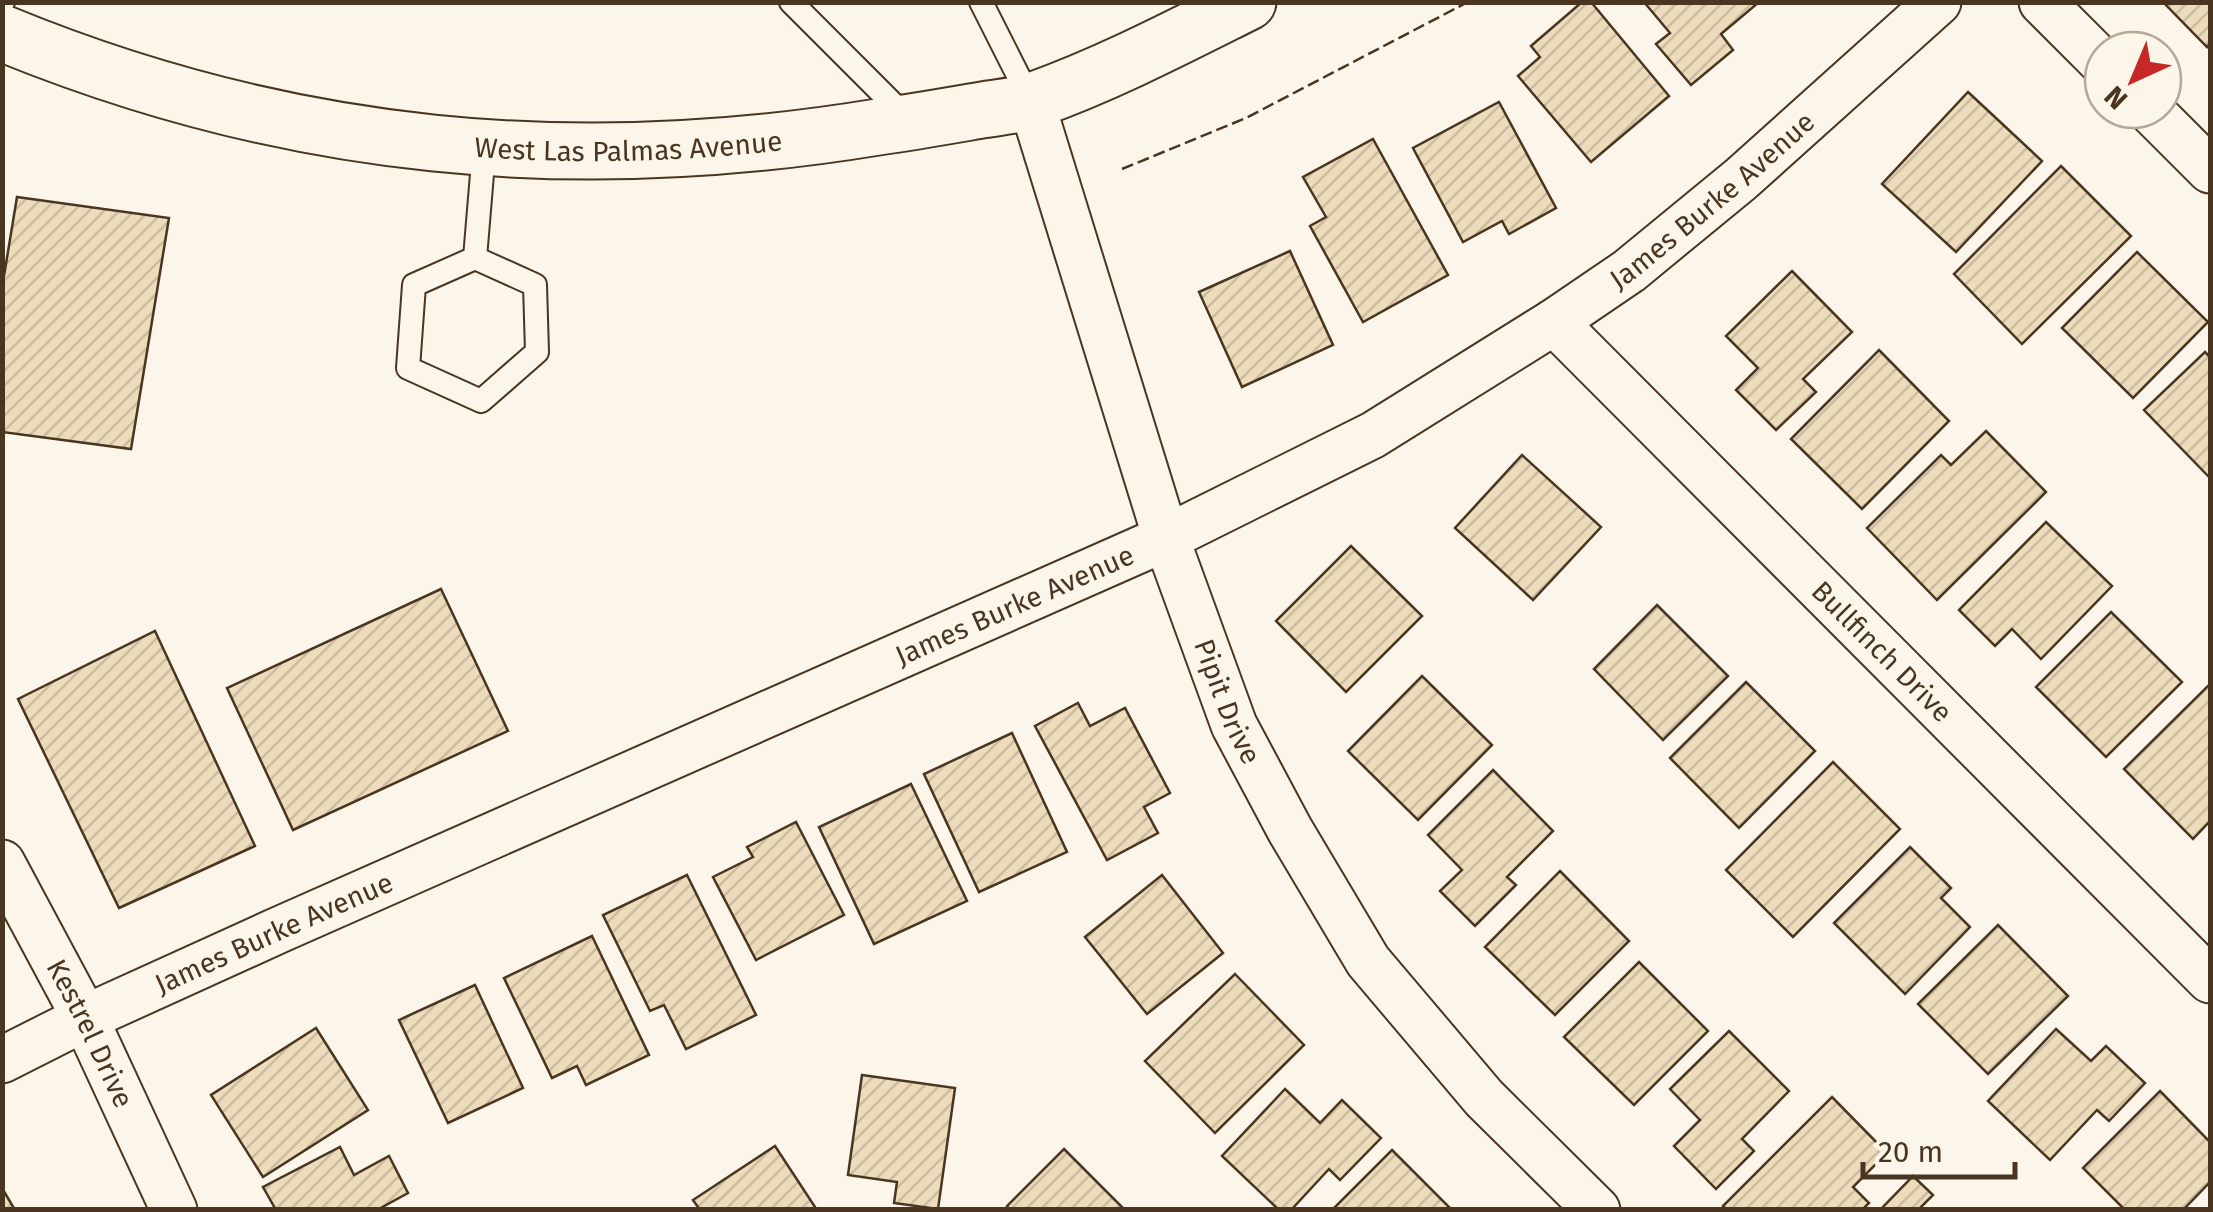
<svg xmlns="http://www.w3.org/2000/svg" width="2213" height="1212" font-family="'Fira Sans',sans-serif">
<defs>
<pattern id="building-hatch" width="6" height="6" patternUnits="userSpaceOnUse" patternTransform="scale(2.5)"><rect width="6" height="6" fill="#ecdcbc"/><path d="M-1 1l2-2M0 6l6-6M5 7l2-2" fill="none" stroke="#ccbda1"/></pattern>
</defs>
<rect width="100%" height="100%" fill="#fbf6e9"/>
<!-- building -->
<g fill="url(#building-hatch)" stroke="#4a3520" stroke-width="2.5">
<polygon points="1582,2 1591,2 1669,96 1591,162 1518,76 1540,57 1531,46"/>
<polygon points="1644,2 1758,2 1758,3 1721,34 1733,50 1691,85 1656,44 1670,33"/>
<polygon points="2163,2 2210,2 2210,43 2207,47"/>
<polygon points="1968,92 2042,161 1956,252 1882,184"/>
<polygon points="1499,102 1556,208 1509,234 1502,221 1463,242 1413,148"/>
<polygon points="1373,139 1448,275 1363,322 1310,226 1326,217 1303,177"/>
<polygon points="2061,166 2131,236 2022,344 1954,274"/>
<polygon points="17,197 169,218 131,449 2,432 2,288"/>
<polygon points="1290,251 1333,345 1242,387 1199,292"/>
<polygon points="2137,252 2208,322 2133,398 2062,328"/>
<polygon points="1792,271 1852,332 1803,379 1816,392 1776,430 1736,390 1758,368 1726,336"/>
<polygon points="1879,350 1949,421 1862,509 1791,439"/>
<polygon points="2205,352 2210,357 2210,478 2144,410"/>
<polygon points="1986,431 2046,492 1937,600 1867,528 1941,455 1951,465"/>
<polygon points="1522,455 1601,527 1533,600 1455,528"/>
<polygon points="2046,522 2112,586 2041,659 2012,629 1995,646 1959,610"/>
<polygon points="1351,546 1422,616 1346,692 1276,621"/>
<polygon points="441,589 508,731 293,830 227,688"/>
<polygon points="1657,605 1728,676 1663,740 1594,669"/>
<polygon points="2111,612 2182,682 2106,757 2036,687"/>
<polygon points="155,631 255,846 119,908 18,699"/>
<polygon points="1422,676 1492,745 1418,820 1348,751"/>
<polygon points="1746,682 1815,751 1739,828 1670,758"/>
<polygon points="2210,684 2210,821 2193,839 2124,769"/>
<polygon points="1078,703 1090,726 1125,708 1170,793 1144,807 1158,833 1107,860 1035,726"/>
<polygon points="1012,733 1067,852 979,892 924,774"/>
<polygon points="1833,762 1900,829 1793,937 1726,870"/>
<polygon points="1493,770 1553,831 1507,877 1516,885 1475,926 1440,891 1462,870 1428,835"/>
<polygon points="911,784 967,901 874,944 819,827"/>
<polygon points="796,822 844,915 756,960 713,877 753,857 747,847"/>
<polygon points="1910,847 1951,888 1941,898 1970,927 1905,994 1834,923"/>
<polygon points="1560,871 1629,941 1555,1015 1485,947"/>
<polygon points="687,875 756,1015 686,1049 664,1005 650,1011 603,915"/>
<polygon points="1162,875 1223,953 1147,1014 1085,937"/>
<polygon points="1998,925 2068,996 1988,1074 1918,1004"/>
<polygon points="592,936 649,1055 586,1085 577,1066 552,1078 504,978"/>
<polygon points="1639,962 1708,1031 1634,1105 1564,1037"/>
<polygon points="1235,974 1304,1045 1215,1133 1145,1061"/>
<polygon points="475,985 523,1088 448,1123 399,1020"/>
<polygon points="316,1028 368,1110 263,1177 211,1095"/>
<polygon points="2056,1029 2091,1061 2106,1046 2145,1083 2109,1121 2097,1110 2050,1160 1988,1101"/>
<polygon points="1729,1031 1789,1091 1742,1139 1754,1151 1716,1189 1674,1146 1700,1120 1670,1089"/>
<polygon points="862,1075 955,1088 938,1209 894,1203 897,1182 848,1175"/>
<polygon points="1285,1089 1320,1123 1342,1100 1381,1138 1340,1180 1329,1169 1291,1210 1279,1210 1222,1156"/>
<polygon points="2160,1091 2210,1142 2210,1182 2183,1210 2125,1210 2083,1168"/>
<polygon points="1832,1097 1887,1153 1853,1187 1869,1203 1862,1210 1727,1210 1723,1206"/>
<polygon points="775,1146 817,1210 700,1210 693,1200"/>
<polygon points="340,1147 354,1175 389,1156 408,1193 377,1210 276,1210 263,1187"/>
<polygon points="1064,1149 1125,1210 1010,1210 1007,1206"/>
<polygon points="1392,1150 1452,1210 1332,1210"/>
<polygon points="1913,1176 1933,1195 1921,1207 1924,1210 1880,1210"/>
<polygon points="2,1188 15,1210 2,1210"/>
</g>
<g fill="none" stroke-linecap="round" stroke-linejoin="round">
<defs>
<g id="service">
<polyline points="791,2 909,120"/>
<polyline points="981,2 1031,101"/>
<polyline points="2,3 3,2"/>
<polyline points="475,258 535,285 537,352 481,401 408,368 414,285 475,258 484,150"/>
</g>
<g id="minor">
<polyline points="2042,2 2103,63"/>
<path id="s1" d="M1031,101L1166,538L1234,725L1290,830L1368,961L1484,1098L1597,1210"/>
<polyline points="2150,110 2210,170"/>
<path id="s2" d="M1554,322L2210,980"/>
<path id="s3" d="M2,863L85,1018L174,1210"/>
<path id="s4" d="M2,1060L85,1018L281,929L1166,538L1373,435L1554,322L1629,271L1741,179L1938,2"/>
</g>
<g id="primary">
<path id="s5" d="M2,33C289,151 573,177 878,127C913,122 947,116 982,110C999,107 1018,106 1034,100C1107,74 1178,37 1248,2"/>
</g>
</defs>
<!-- service casing -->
<use href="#service" stroke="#4a3520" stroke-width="26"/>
<!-- minor casing -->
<use href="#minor" stroke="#4a3520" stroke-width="49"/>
<!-- primary casing -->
<use href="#primary" stroke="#4a3520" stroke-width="59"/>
<!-- service -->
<use href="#service" stroke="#fbf6e9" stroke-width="22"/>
<!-- minor -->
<use href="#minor" stroke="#fbf6e9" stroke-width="45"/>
<!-- primary -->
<use href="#primary" stroke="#fbf6e9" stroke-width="55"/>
<!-- fence -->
<polyline stroke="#4a3520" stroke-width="2.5" stroke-dasharray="12 5" stroke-linecap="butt" points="1122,169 1246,118 1468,2"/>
</g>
<g text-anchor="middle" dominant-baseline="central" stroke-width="8" stroke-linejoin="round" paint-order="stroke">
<!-- street labels -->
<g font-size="28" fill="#4a3520" stroke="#fbf6e9">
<text stroke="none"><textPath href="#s5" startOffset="642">West Las Palmas Avenue</textPath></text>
<text stroke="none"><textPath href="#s4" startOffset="1920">James Burke Avenue</textPath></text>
<text stroke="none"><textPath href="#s4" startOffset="1110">James Burke Avenue</textPath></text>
<text stroke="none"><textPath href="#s2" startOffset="465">Bullfinch Drive</textPath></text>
<text stroke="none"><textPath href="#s1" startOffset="632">Pipit Drive</textPath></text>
<text stroke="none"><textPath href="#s4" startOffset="300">James Burke Avenue</textPath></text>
<text stroke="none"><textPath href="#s3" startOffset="192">Kestrel Drive</textPath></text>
</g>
</g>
<!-- border -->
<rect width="2213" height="1212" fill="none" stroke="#4a3520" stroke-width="10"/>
<!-- north arrow -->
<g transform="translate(2133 80) rotate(224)"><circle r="48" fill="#fbf6e9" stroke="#b4a999" stroke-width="2.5"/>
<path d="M0-8L18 38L0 25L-18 38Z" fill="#c62828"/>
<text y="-15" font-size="28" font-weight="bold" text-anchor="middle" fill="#4a3520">N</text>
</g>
<!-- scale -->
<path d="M1863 1162v15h152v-15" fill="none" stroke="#4a3520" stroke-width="5"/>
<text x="1878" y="1162" font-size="30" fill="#4a3520" stroke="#fbf6e9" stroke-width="8" paint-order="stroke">20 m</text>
</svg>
